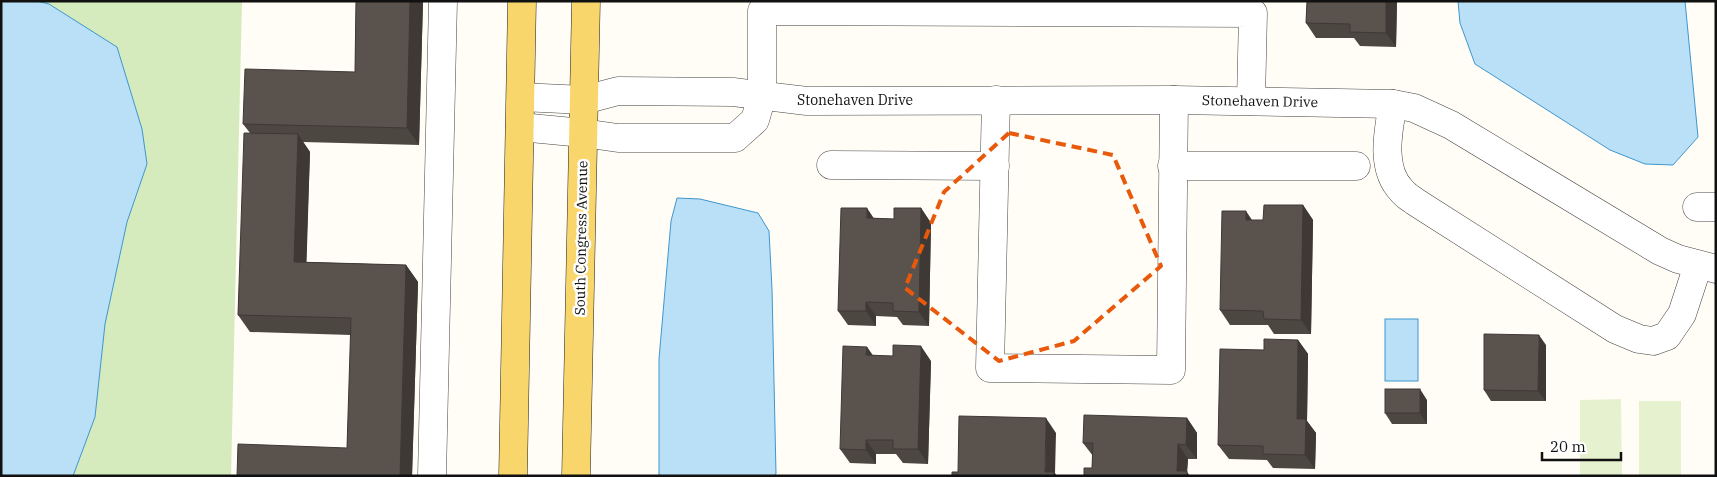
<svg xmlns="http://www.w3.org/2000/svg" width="1717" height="477" font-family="'IBM Plex Serif',serif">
<rect width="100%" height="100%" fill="#fffdf5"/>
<!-- green -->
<polygon fill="#d5ebbd" points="1,1 242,1 231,476 1,476"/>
<!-- pitch -->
<g fill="#e6f2cf">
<polygon points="1621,399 1622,476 1580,476 1580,400"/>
<rect x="1639" y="401" width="42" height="75"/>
</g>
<!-- water -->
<g fill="#b9e0f7" stroke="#3f96cf">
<polygon points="1,1 37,1 49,4 117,47 142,129 147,164 127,222 105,324 95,417 73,476 1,476"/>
<polygon points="1458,1 1685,1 1698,137 1673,165 1645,164 1610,150 1475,64 1460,23"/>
<polygon points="677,198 700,199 758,213 769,231 772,289 776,474 773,476 659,476 659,359 671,221"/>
<rect x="1385" y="319" width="33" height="62"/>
</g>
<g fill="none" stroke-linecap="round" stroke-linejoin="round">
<defs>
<g id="minor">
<polyline points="521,97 584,100 618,91 733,92 807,101 1174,100 1393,104 1414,108 1451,125 1660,251 1678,259 1716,269"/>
<polyline points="996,100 990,368 1171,370 1174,100"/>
<path d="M1393,104C1388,131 1380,169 1402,191C1405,195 1410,198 1414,201L1615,329L1639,339L1653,341L1667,336L1682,314L1698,265"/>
<polyline points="520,127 583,133 618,138 735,138 755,120 762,96 762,11 1253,13 1251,101"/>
<polyline points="831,165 995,166"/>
<polyline points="1172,166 1356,166"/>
<polyline points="1697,207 1716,207"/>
<polyline points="432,476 443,1"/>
</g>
<g id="major">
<polyline points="513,476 522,1"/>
<polyline points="576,476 586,1"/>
</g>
</defs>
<!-- minor casing -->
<use href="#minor" stroke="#444" stroke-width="29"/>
<!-- major casing -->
<use href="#major" stroke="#222" stroke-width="29"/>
<!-- minor -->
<use href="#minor" stroke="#fff" stroke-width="28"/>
<!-- major -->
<use href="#major" stroke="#f9d66b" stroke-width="28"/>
</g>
<!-- wall -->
<g fill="#4d4742">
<polygon points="356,1 423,1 419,145 303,142 310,152 306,262 406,265 418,282 412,476 237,476 347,448 351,335 250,332 238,315 250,133 243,124 355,72"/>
<polygon points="1307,1 1397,1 1396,47 1360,46 1354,38 1316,38 1306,23"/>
<polygon points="1303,205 1313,220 1311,334 1274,334 1268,325 1230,325 1220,310 1263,220"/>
<polygon points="921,208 931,223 929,326 903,325 897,317 876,316 876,326 848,325 838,311 874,218 894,219"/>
<polygon points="1298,340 1308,354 1307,421 1316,433 1315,469 1273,468 1267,460 1229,459 1218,445 1264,350"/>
<polygon points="1546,345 1546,401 1491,401 1484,390"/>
<polygon points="867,347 872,355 931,361 928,464 903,463 896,454 876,454 876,464 850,463 840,449"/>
<polygon points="1427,400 1427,424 1392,424 1385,413"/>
<polygon points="1187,418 1197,433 1197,459 1188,459 1187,472 1092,468 1093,456 1083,443"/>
</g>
<!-- shaded-wall -->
<g fill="#3f3936">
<polygon points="410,1 423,1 419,145 407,128"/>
<polygon points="1386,1 1397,1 1396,47 1386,33"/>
<polygon points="298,134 310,152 306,279 294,262"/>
<polygon points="1303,205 1313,220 1311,334 1301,320"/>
<polygon points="867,208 877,223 867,218"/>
<polygon points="921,208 931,223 929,326 919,312"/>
<polygon points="1246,211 1256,226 1246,220"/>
<polygon points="406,265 418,282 412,476 400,476"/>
<polygon points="866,302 876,316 876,326 866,311"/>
<polygon points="1539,335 1546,345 1546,401 1538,391"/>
<polygon points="1298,340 1308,354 1307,421 1316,433 1315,469 1305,455 1297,419"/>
<polygon points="921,346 931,361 928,464 918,449"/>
<polygon points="867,347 877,361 866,355"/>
<polygon points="1420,389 1427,400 1427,424 1420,413"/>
<polygon points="1046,418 1056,433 1055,473 1057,476 1047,476 1045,472"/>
<polygon points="1187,418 1197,433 1197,459 1186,445"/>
<polygon points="866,440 876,454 876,464 866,450"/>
<polygon points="1178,444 1188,459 1187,472 1190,476 1180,476 1177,471"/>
</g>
<!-- building -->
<g fill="#5a524d" stroke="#3f3936">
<polygon points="356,1 410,1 407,128 243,124 245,69 355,72"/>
<polygon points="1307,1 1386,1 1386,33 1350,32 1350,24 1306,23"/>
<polygon points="244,133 298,134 294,262 406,265 400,476 237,476 238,444 347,448 351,318 238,315"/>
<polygon points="1264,205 1303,205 1301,320 1264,319 1263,311 1220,310 1222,211 1246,211 1246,220 1263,220"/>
<polygon points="841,208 867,208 867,218 894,219 894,208 921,208 919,312 893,311 893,303 866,302 866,311 838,311"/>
<polygon points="1484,334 1539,335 1538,391 1484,390"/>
<polygon points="1264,339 1298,340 1297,419 1306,419 1305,455 1263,454 1263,446 1218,445 1220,349 1264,350"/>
<polygon points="893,345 921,346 918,449 893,449 893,440 866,440 866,450 840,449 843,346 867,347 866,355 893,356"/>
<rect x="1385" y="389" width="35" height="24"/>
<polygon points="1084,415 1187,418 1186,445 1178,444 1177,471 1187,471 1187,476 1084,476 1084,468 1092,468 1093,443 1083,443"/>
<polygon points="959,416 1046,418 1045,472 1054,472 1054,476 952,476 952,472 958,472"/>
</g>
<!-- marked area -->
<path fill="none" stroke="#e8590c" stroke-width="4" stroke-dasharray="10 6" stroke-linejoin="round" d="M1009,133L1113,155L1161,266L1074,341L999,361L905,288L944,192Z"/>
<g text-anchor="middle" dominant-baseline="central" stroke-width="5" stroke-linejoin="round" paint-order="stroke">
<!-- street labels -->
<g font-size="14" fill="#111" stroke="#fff">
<text x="855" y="100">Stonehaven Drive</text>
<text transform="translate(1260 101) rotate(1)">Stonehaven Drive</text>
<text transform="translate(581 238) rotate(-89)">South Congress Avenue</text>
</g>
</g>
<!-- border -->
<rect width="1717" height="477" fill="none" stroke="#111111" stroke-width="5"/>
<!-- scale -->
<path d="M1542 452v8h79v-8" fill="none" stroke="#111111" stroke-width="2.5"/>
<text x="1550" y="452" font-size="15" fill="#111111" stroke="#ffffff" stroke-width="4" paint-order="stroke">20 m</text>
</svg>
